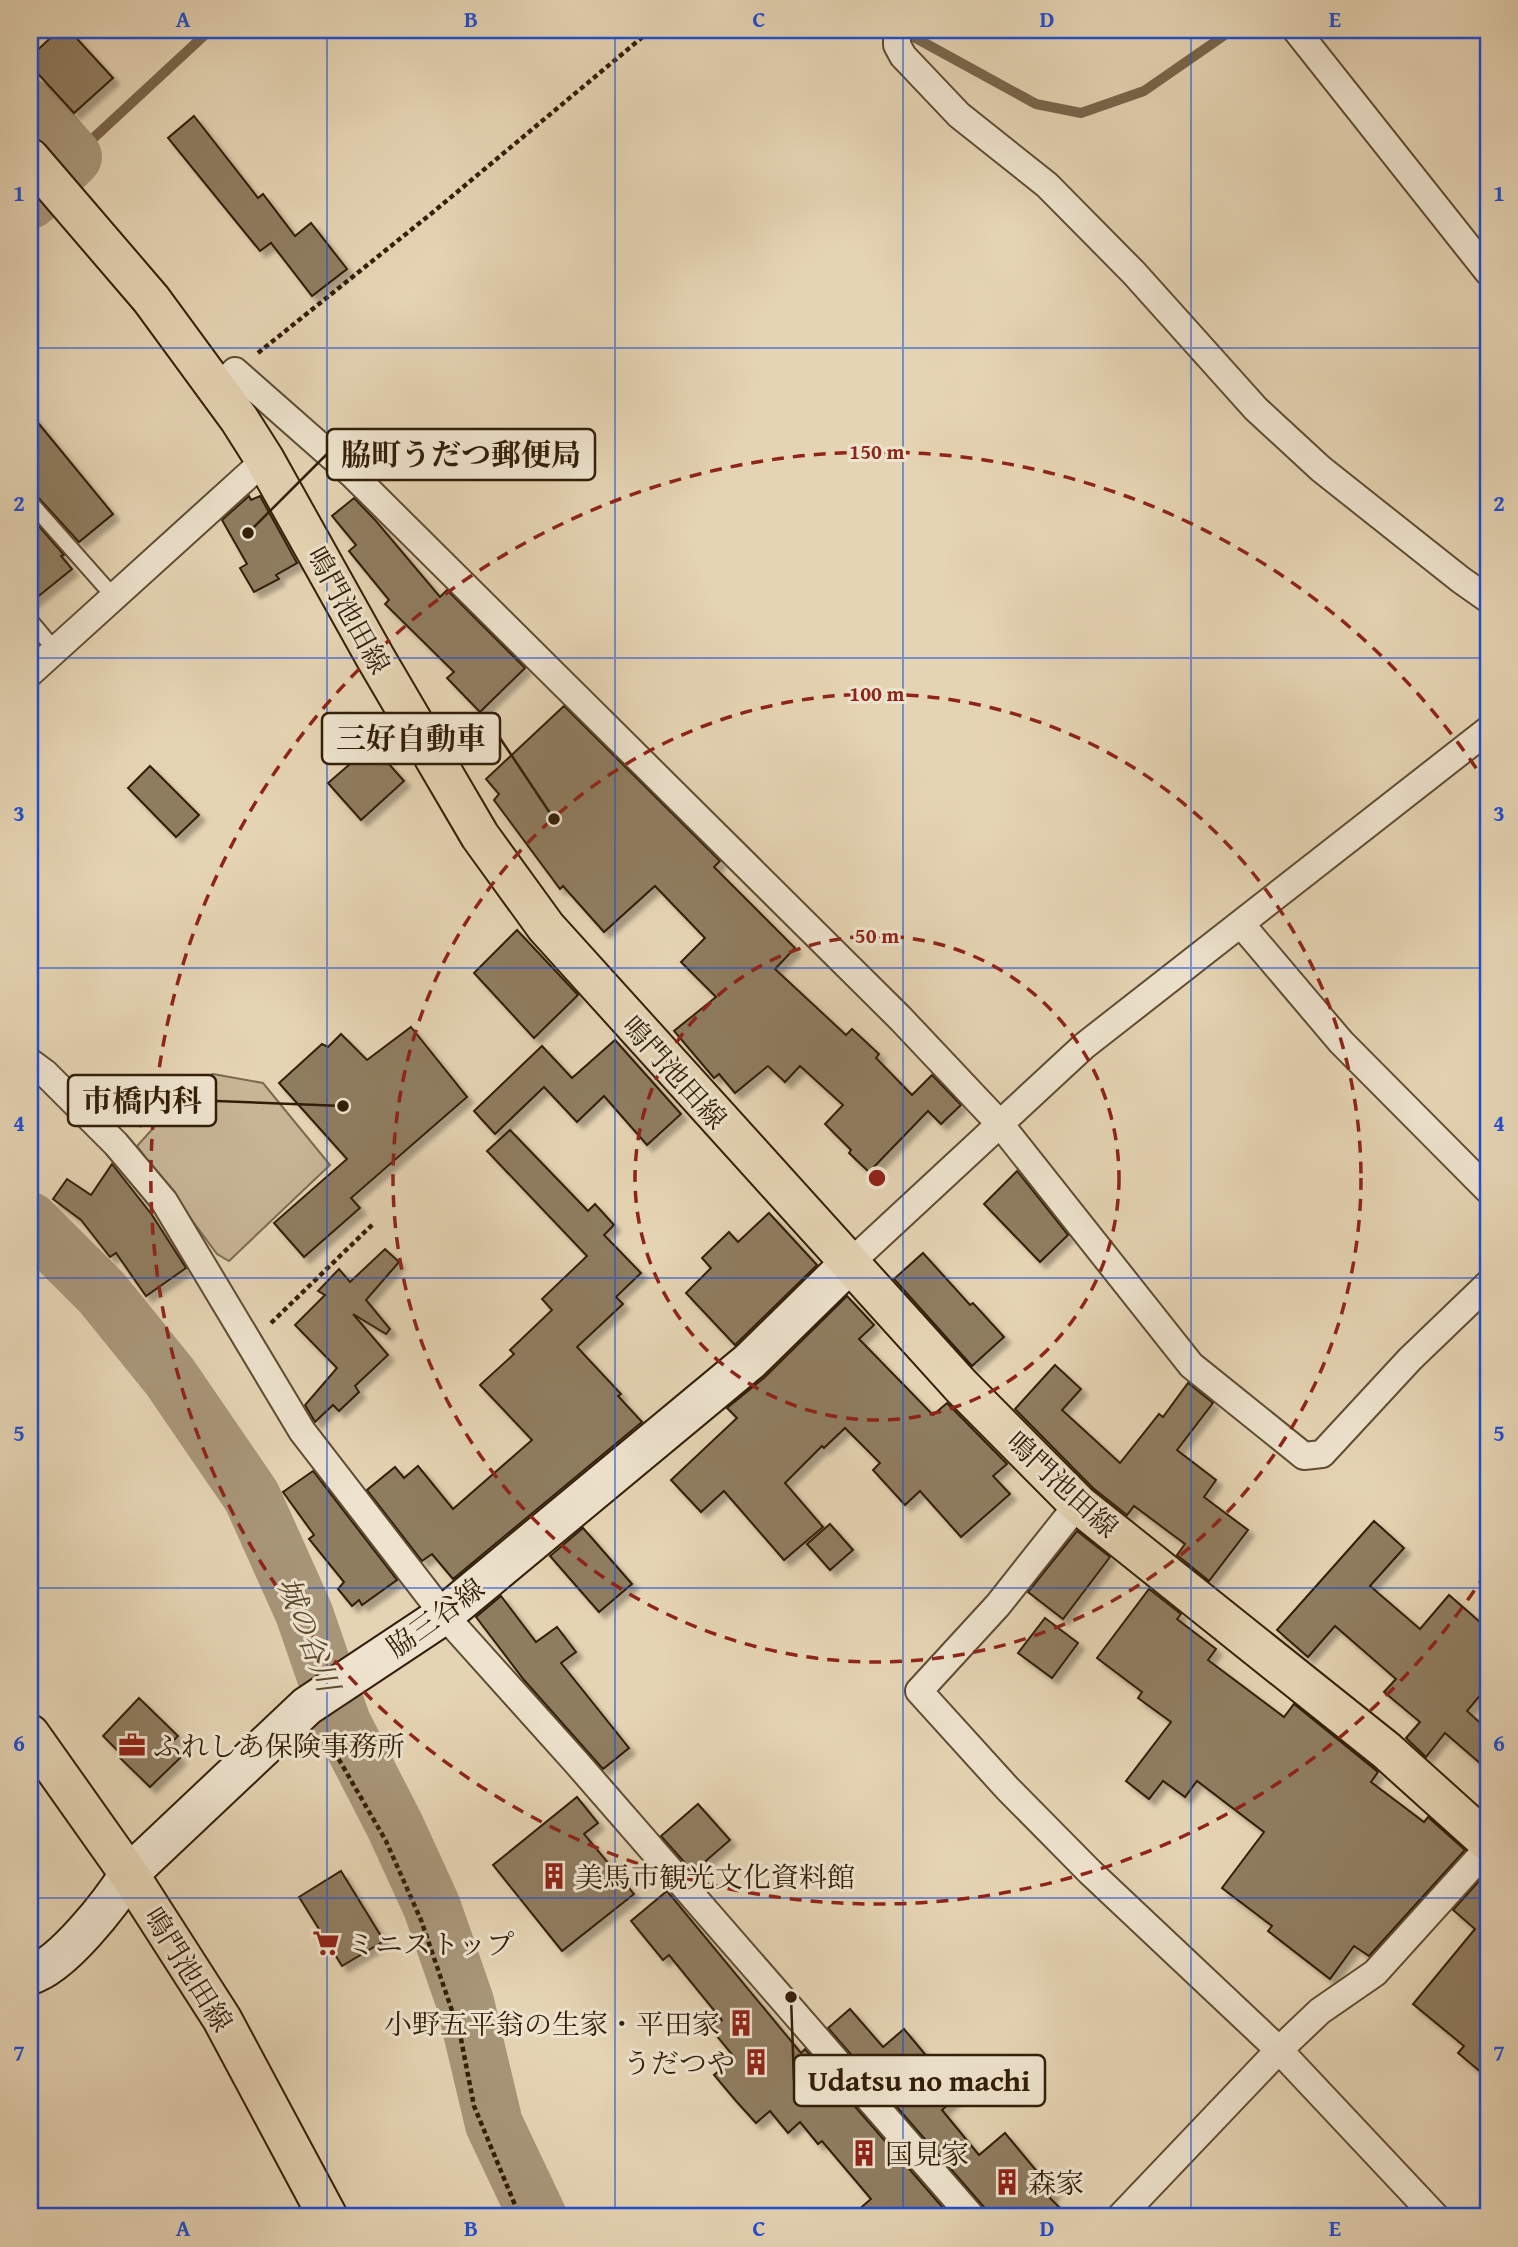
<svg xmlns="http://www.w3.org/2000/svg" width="1518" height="2247" font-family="'Gentium Book Plus','Noto Serif JP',serif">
<defs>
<filter id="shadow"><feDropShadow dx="6" dy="6" stdDeviation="2" flood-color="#0004"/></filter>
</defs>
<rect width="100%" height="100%" fill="#e5d4b3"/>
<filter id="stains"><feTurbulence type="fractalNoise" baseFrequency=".00286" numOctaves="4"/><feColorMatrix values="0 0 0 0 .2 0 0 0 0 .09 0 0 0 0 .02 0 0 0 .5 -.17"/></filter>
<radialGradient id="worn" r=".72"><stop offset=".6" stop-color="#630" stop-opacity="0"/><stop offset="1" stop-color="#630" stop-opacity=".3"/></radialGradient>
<!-- green -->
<polygon fill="#c7b596" stroke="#7c6a4e" stroke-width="2" points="213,1074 263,1083 330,1165 229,1261 217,1254 137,1146 175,1104 193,1080"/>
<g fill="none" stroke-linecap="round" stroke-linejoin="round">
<!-- stream -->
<g stroke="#79664b" stroke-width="10">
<polyline points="901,30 1036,104 1081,113 1144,91 1232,30"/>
<polyline points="73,157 210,30"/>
</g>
<!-- river -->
<g stroke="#a89679" stroke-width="58">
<polyline points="30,108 73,157 30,200"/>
<polyline points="30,1221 102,1293 170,1377 252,1497 304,1613 342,1723 395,1826 432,1907 465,2002 494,2124 538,2217"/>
</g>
</g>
<!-- building -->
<g fill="#8f7d60" stroke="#321e07" stroke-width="2" filter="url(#shadow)">
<polygon points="59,30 69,30 113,78 74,113 30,65 30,57"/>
<polygon points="194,116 258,198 263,194 295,236 311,223 347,269 312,296 271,243 260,251 168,138"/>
<polygon points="30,413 113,514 79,542 37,496 30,493"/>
<polygon points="249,496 251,500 260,496 297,563 276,575 279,579 254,592 240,568 247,564 222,520"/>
<polygon points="354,498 376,521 440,597 447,590 525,668 480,712 447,678 454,672 385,604 389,600 349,551 356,545 332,516"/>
<polygon points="30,516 64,555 61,556 72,569 30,603"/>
<polygon points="564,706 720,861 714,867 795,948 775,969 846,1035 852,1029 879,1054 876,1058 912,1095 932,1075 961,1105 941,1124 928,1111 869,1172 849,1153 851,1150 825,1124 843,1105 800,1066 785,1082 768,1066 735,1093 719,1074 714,1078 674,1031 716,997 681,962 705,938 655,886 604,932 563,886 560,889 494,800 499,794 486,779"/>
<polygon points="372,745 404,781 361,820 328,783"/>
<polygon points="150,766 199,815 176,837 128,788"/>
<polygon points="517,930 578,995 534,1038 474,973"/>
<polygon points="411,1027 467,1097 351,1198 360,1208 304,1257 274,1223 347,1159 279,1083 322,1044 328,1047 341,1034 367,1060"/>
<polygon points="615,1040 681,1114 647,1145 604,1096 577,1122 544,1087 495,1134 474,1111 542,1046 572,1078"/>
<polygon points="510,1130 588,1211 595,1204 614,1225 604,1235 641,1273 616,1297 623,1304 577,1347 621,1394 618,1396 642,1422 453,1579 432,1554 422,1561 367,1490 395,1467 404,1478 418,1466 453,1509 532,1440 480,1385 514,1354 510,1350 552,1310 542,1299 587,1256 487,1151"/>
<polygon points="112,1164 152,1215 186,1268 146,1296 116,1253 110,1257 81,1220 53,1199 67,1179 91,1195"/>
<polygon points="1017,1171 1068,1235 1040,1262 984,1204"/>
<polygon points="769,1213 817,1265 735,1345 686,1293 711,1268 702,1258 729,1232 738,1242"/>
<polygon points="385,1249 399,1262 366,1300 390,1329 386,1334 353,1314 388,1355 355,1386 359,1392 339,1411 333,1405 315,1422 305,1405 337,1368 295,1325 325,1295 318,1291 339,1269 350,1282"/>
<polygon points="923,1253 970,1305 973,1303 1004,1337 972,1366 894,1279"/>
<polygon points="847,1296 874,1325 859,1339 933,1415 947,1403 1007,1464 993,1476 1010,1494 961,1537 920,1491 905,1505 873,1470 880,1463 845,1428 824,1448 822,1446 785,1483 823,1527 784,1560 724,1491 701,1512 671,1480 737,1418 727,1408 765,1377"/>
<polygon points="1055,1365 1081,1389 1062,1410 1120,1463 1159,1414 1163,1417 1188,1383 1213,1403 1177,1450 1216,1480 1204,1497 1248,1530 1209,1581 1177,1555 1185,1544 1134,1506 1127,1515 1093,1488 1015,1409"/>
<polygon points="313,1471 397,1580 362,1605 359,1600 352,1606 338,1589 344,1582 309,1539 314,1535 283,1492"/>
<polygon points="1374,1521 1404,1548 1370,1586 1420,1629 1449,1595 1488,1629 1488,1686 1467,1711 1488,1730 1488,1770 1445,1733 1426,1757 1406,1738 1420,1722 1384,1692 1396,1679 1335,1626 1308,1657 1277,1630"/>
<polygon points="830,1524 853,1550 830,1570 807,1544"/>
<polygon points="583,1528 632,1584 599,1612 550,1556"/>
<polygon points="1077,1531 1110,1557 1063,1619 1028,1592"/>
<polygon points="1149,1589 1181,1614 1177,1619 1216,1649 1208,1660 1284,1717 1294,1704 1378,1772 1371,1782 1424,1822 1428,1817 1465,1850 1369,1956 1354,1946 1330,1979 1268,1931 1272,1926 1222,1888 1264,1832 1197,1781 1185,1797 1163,1781 1149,1799 1126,1781 1171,1722 1138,1698 1142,1692 1097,1658"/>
<polygon points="501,1596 536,1642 557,1627 576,1652 561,1663 629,1748 603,1769 524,1680 476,1617"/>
<polygon points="1045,1618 1078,1643 1052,1678 1018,1653"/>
<polygon points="139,1698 178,1736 168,1746 180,1758 150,1787 119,1757 120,1753 103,1736"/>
<polygon points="577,1797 598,1823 584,1834 634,1894 562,1951 493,1865"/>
<polygon points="698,1804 730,1840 693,1872 661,1836"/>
<polygon points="341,1871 384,1941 342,1966 299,1897"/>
<polygon points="1488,1871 1488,2078 1458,2053 1464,2046 1413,2004 1475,1929 1453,1910"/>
<polygon points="667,1891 801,2053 805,2049 951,2217 850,2217 871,2199 822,2141 818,2144 800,2122 788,2133 770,2111 756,2123 736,2101 714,2075 735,2058 711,2029 722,2020 669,1955 663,1960 631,1921"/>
<polygon points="850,2009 883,2047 904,2029 959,2095 942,2110 979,2155 1005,2133 1054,2192 1049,2197 1069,2217 987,2217 984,2207 828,2028"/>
</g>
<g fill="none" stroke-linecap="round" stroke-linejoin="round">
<defs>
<g id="lane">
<polyline points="30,502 114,597"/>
<polyline points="30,620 55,650"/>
</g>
<g id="street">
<polyline points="897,30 897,45 903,56 959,115 1047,185 1134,273 1256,409 1321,469 1461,580 1488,599"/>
<polyline points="1296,30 1488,272"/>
<polyline points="217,389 235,371 353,475 901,1019 1000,1124 1191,1365 1304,1456 1322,1454 1410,1359 1488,1284"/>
<polyline points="30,673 265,460"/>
<polyline points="1241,924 1341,1042 1488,1190"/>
<polyline points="30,1062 45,1073 116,1144 164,1201 302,1431 444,1615 576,1762 972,2217"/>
<polyline points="849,1264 1084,1046 1488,730"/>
<polyline points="1078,1504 998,1605 919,1691 1007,1788 1090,1872 1279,2050 1436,2217"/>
<polyline points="1120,2217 1279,2050 1320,2011 1375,1973 1488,1848"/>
</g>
<path id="secondary" d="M30,1975C62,1966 111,1903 129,1874L307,1706L444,1615L750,1361L849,1264"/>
<g id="primary">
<polyline points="30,158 151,299 239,419 265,460 375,657 480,836 546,927 961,1386 1078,1504 1387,1751 1488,1842"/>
<polyline points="30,1734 129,1874 222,2019 328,2217"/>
</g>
</defs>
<!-- lane casing -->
<use href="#lane" stroke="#5f4c32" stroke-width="18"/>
<!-- street casing -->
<use href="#street" stroke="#5f4c32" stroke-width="30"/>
<!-- secondary casing -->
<use href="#secondary" stroke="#321e07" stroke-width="42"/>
<!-- primary casing -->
<use href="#primary" stroke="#321e07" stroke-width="42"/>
<!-- path -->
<g stroke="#321e07" stroke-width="4.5" stroke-dasharray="5 3.5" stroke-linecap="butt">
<polyline points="258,353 432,213 651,30"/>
<polyline points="139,1126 153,1116 164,1101"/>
<polyline points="271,1323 373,1224"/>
<polyline points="326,1737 386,1841 421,1920 460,2034 474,2106 520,2217"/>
</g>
<!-- lane -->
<use href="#lane" stroke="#eee3ce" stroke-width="14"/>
<!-- street -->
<use href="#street" stroke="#eee3ce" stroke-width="26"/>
<!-- secondary -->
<use href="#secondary" stroke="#eee3ce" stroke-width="38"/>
<!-- primary -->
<use href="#primary" stroke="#e5d4b3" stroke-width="38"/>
</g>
<!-- grid -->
<path fill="none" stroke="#1d4ed8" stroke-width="2" stroke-opacity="0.55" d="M327,30V2217M615,30V2217M903,30V2217M1191,30V2217M30,348H1488M30,658H1488M30,968H1488M30,1278H1488M30,1588H1488M30,1898H1488"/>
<!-- distance rings -->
<g fill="none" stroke="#8f2418" stroke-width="3.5" stroke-dasharray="12 9">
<circle cx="877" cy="1178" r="242"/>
<circle cx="877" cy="1178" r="484"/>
<path d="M1486 1573A726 726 0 1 1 1486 783"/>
</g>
<!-- icons -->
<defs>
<symbol id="office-bare" viewBox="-9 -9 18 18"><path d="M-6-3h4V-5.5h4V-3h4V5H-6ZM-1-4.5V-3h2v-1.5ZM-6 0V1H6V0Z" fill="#8f2418" stroke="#eee3ce" stroke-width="2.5" paint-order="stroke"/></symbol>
<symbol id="building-bare" viewBox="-9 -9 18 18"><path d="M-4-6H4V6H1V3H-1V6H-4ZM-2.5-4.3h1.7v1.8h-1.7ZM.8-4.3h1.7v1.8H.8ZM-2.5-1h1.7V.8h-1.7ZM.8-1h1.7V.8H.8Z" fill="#8f2418" stroke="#eee3ce" stroke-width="2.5" paint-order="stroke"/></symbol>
<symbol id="supermarket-bare" viewBox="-9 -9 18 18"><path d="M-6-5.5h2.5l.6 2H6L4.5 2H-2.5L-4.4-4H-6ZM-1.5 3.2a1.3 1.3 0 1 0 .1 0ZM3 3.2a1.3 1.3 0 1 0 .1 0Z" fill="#8f2418" stroke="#eee3ce" stroke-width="2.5" paint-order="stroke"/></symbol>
</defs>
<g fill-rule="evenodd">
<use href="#office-bare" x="113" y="1726" width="38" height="38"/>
<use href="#building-bare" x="535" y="1857" width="38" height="38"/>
<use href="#supermarket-bare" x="307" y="1924" width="38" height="38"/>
<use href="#building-bare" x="722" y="2004" width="38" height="38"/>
<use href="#building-bare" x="737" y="2043" width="38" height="38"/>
<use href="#building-bare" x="845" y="2134" width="38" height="38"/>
<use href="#building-bare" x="988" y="2163" width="38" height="38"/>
</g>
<g text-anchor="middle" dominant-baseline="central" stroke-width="6" stroke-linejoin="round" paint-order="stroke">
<!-- street labels -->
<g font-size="28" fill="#321e07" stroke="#eee3ce">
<text transform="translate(349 610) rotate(61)">鳴門池田線</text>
<text transform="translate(675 1072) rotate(48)">鳴門池田線</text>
<text transform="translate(1063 1484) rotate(43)">鳴門池田線</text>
<text transform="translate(435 1617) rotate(-36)">脇三谷線</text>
<text transform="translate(189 1969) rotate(58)">鳴門池田線</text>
</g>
<!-- poi labels -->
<g font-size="28" fill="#321e07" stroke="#eee3ce" text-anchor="start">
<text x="153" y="1745">ふれしあ保険事務所</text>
<text x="575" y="1876">美馬市観光文化資料館</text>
<text x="347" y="1943">ミニストップ</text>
<text x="720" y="2023" text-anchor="end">小野五平翁の生家・平田家</text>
<text x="735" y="2062" text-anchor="end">うだつや</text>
<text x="885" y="2153">国見家</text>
<text x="1028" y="2182">森家</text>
</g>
<!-- water labels -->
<g font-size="30" font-style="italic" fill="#5b482f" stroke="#eee3ce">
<text transform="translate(309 1634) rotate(69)">城の谷川</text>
</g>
</g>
<circle cx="877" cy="1178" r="10" fill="#8f2418" stroke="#eee3ce" stroke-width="3.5"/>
<g font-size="21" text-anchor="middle" font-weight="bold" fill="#8f2418" stroke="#eee3ce" stroke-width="6" stroke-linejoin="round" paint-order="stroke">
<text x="877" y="459">150 m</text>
<text x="877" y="701">100 m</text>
<text x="877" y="943">50 m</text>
</g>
<!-- callouts -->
<path fill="none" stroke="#321e07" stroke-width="2.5" d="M248 533L327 454M554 819L500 738M343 1106L216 1101M791 1997L794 2081"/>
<g fill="#321e07" stroke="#eee3ce" stroke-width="2.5">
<circle cx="248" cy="533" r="7"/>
<circle cx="554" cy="819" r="7"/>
<circle cx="343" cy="1106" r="7"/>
<circle cx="791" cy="1997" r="7"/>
</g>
<g fill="#eee3ce" stroke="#321e07" stroke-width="2.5">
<rect x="327" y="429" width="268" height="51" rx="7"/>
<rect x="322" y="713" width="178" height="51" rx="7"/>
<rect x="68" y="1075" width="148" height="51" rx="7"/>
<rect x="794" y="2055" width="251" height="51" rx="7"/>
</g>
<g font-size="30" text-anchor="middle" font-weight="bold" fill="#321e07">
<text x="461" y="465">脇町うだつ郵便局</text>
<text x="411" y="749">三好自動車</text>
<text x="142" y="1111">市橋内科</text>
<text x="919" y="2091">Udatsu no machi</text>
</g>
<!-- margin -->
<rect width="1518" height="2247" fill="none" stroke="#e5d4b3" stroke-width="77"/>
<rect x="38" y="38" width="1442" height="2170" fill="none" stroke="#1d4ed8" stroke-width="2.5"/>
<g font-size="23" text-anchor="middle" font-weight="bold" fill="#1d4ed8">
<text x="183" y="27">A</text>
<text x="471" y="27">B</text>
<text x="759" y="27">C</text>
<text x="1047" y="27">D</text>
<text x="1335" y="27">E</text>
<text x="19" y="201">1</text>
<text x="1499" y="201">1</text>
<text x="19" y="511">2</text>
<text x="1499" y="511">2</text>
<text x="19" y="821">3</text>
<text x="1499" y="821">3</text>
<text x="19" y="1131">4</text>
<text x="1499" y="1131">4</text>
<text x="19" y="1441">5</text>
<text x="1499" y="1441">5</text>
<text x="19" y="1751">6</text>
<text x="1499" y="1751">6</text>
<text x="19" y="2061">7</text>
<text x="1499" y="2061">7</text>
<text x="183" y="2236">A</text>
<text x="471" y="2236">B</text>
<text x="759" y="2236">C</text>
<text x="1047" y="2236">D</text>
<text x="1335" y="2236">E</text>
</g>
<rect width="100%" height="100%" filter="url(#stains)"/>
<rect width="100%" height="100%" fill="url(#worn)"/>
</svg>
